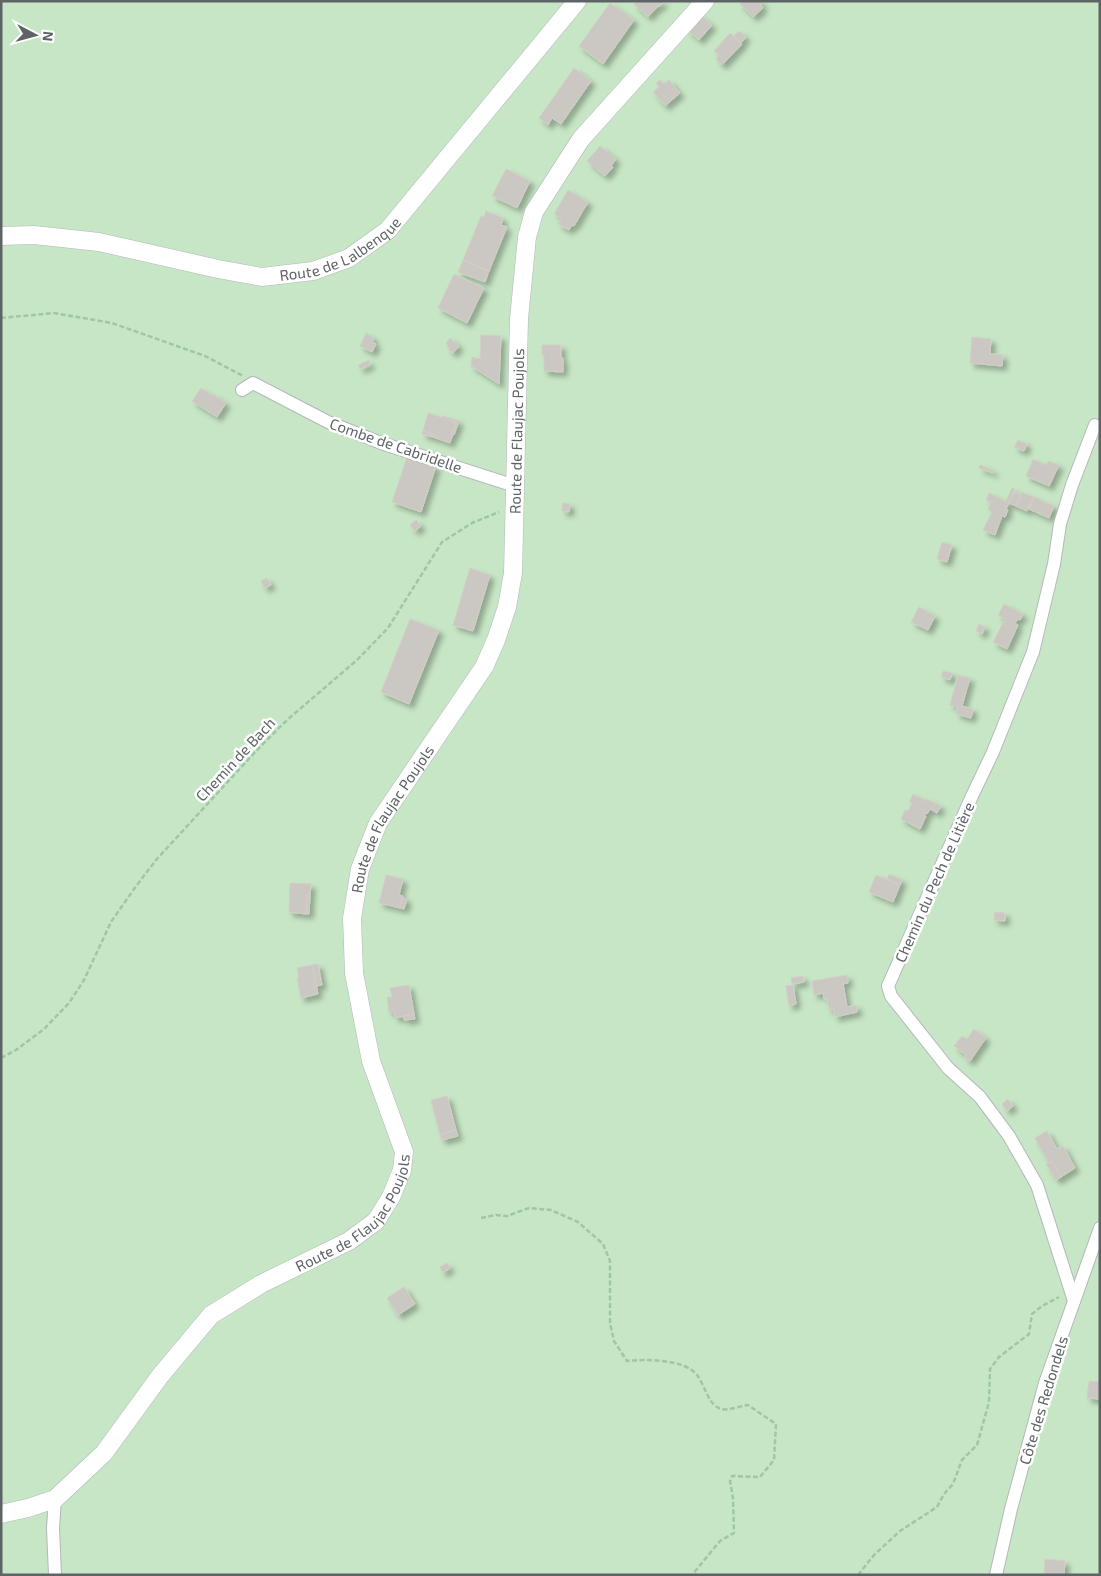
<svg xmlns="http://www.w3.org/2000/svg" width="1101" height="1576" font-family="'Exo 2',sans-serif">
<defs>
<filter id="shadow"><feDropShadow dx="4.5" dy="4.5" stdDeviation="2.5" flood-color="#0004"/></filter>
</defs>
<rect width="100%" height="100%" fill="#f0ede7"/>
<!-- green -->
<rect fill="#c7e6c5" x="1" y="1" width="1099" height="1574"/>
<!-- building -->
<g fill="#cbc8c3" stroke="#d4cec5" filter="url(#shadow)">
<polygon points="637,1 664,1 659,7 658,6 648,17 634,4"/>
<polygon points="742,1 763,1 760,4 763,8 753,17 740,4"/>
<polygon points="610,3 634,20 603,64 579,46"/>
<polygon points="700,15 712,25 699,40 687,30"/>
<polygon points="739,31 746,37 741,43 734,36"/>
<polygon points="730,33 742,44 722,65 716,59 719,55 714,51"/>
<polygon points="574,68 591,81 561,124 552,118 548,125 539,118"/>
<polygon points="660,80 664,84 669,80 680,93 665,106 653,92 659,87 656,83"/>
<polygon points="600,146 616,159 611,166 613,167 605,176 587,161"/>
<polygon points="506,169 530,181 517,208 492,196"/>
<polygon points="568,190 588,202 574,226 572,225 569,230 558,224 561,218 554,214"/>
<polygon points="486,211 503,218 501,225 507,227 489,271 463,260 481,216 484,217"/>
<polygon points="463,260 489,271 485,282 458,272"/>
<polygon points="454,274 484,288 467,323 438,308"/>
<polygon points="366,333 374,338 372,342 376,344 372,352 360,346"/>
<polygon points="481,335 501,336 499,384 471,366 472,357 480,359"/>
<polygon points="972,337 991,339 990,354 1003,355 1002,366 970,363"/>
<polygon points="450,338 459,346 453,353 448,349 449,348 446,343"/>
<polygon points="542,345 561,345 561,358 563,358 563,372 544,371 544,355 542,355"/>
<polygon points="369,360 370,365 360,369 358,365"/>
<polygon points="201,388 212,396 213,394 226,403 217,417 192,401"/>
<polygon points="428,413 456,422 454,431 452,430 451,433 453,434 450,443 436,438 437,436 423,431"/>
<polygon points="443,416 459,421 454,435 451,433 452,430 454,431 456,422 442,418"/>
<polygon points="423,431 437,436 436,438 422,434"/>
<polygon points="1018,440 1027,444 1024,451 1014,447"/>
<polygon points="407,457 436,466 421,512 392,502"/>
<polygon points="1033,459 1046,465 1049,461 1059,465 1049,486 1026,476"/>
<polygon points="980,465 994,471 993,473 979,468"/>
<polygon points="1012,488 1015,489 1009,503 1006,501"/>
<polygon points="1014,492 1021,495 1016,506 1009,503"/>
<polygon points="1022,492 1034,497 1027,511 1016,506"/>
<polygon points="989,493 1009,503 1006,509 1008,510 1005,517 1002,516 995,535 983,530 992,512 988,510 991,502 986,500"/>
<polygon points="1034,497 1054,506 1049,518 1029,509"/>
<polygon points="563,503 570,504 569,512 562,511"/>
<polygon points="416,520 421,526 415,531 410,525"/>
<polygon points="942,542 952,545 947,562 937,559"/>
<polygon points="470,568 490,575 473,631 453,625"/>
<polygon points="267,578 271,585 265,588 261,581"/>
<polygon points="1004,604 1023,614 1020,620 1018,619 1015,623 1018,625 1007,649 993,642 1005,619 998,615"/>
<polygon points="919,607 935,616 928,630 911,622"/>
<polygon points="410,619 439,630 409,704 381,692"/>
<polygon points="979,624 985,627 982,634 976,631"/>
<polygon points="943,671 952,673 950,680 941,677"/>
<polygon points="958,675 970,678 962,706 973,709 971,718 956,714 957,707 950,705"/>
<polygon points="913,794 926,801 927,799 941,806 937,813 930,809 927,814 926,813 925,816 926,816 920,829 901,819 905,810 908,811 912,803 909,802"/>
<polygon points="889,874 902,880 900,885 887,879"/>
<polygon points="386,875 403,879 399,895 403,896 400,908 379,903"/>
<polygon points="876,875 900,885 893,902 869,892"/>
<polygon points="290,883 311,884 310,895 307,894 306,914 289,912"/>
<polygon points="307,894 310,895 309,914 306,914"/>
<polygon points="402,898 407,899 404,909 400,908"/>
<polygon points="995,912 1005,913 1005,921 994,920"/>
<polygon points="318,964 322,985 316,986 312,965"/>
<polygon points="312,965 318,994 301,998 297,978 299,978 297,968"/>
<polygon points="847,975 848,983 843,984 847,1007 857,1005 857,1012 835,1017 833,1009 829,1010 827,999 824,999 823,993 814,995 812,981"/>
<polygon points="803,976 804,982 792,984 791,978"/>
<polygon points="409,985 414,1014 395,1018 394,1011 389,1012 387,997 392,997 390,988"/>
<polygon points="793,985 796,1004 789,1006 786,986"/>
<polygon points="414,1014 415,1019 404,1020 403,1016"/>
<polygon points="974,1029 986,1038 970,1061 964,1057 966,1055 954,1046 962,1036 967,1039"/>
<polygon points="447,1096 456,1130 440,1135 431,1100"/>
<polygon points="1008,1099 1013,1106 1007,1111 1002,1104"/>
<polygon points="456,1130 458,1136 442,1140 440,1135"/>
<polygon points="1047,1131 1057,1149 1063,1146 1075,1168 1061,1177 1052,1161 1049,1163 1035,1138"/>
<polygon points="1052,1161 1061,1177 1056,1180 1046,1164"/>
<polygon points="447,1263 450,1268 443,1273 440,1267"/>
<polygon points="404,1287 415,1304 398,1315 387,1298"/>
<polygon points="1089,1381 1100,1382 1100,1399 1087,1398"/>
<polygon points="1045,1559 1065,1561 1064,1575 1044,1575"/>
</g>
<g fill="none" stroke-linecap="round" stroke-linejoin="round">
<defs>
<g id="street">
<polyline points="242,390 253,383 328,422 381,443 515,486"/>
<polyline points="1074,1301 1037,1185 1009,1136 980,1097 948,1068 891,996 888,986 972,796 993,752 1033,652 1054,564 1060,524 1072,485 1095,425"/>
<polyline points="55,1575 53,1528 55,1499"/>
<polyline points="996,1575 1011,1509 1045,1383 1100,1228"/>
</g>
<g id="secondary">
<path id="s1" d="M1,236L34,235L99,242L218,269L262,277L313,271L349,258L388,230L577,1"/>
<path id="s2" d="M1,1514L28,1508L55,1499L104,1453L160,1376L211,1315L261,1284L349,1241L376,1221L391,1197L402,1170L404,1152L371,1061L354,973L352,918L360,869L378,823L484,667L496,640L507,607L513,573L519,319L527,237L534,212L581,139L705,1"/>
</g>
</defs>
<!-- street casing -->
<use href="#street" stroke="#b4b7bb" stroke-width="14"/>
<!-- secondary casing -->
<use href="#secondary" stroke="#b3b7bb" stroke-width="19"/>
<!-- path -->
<g stroke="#9ec7a6" stroke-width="2.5" stroke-dasharray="5 2.5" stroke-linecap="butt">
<polyline points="1,318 54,313 112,323 205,356 243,376"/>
<polyline points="1,1058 16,1050 44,1029 69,1003 84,980 111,922 134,889 156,860 257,750 287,720 357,660 388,628 442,542 472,523 499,512"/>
<path d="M481,1218L496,1215L507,1216L529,1208L551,1210L578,1222L603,1244L610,1261V1323L614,1341L627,1361C645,1359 685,1359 697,1375C705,1385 708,1405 721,1409C728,1411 740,1406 748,1405L776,1424L774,1460L760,1477L732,1476L730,1481L733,1498L734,1533L720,1541L692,1575"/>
<polyline points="858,1575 874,1555 900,1531 937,1507 944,1494 953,1484 962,1460 977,1445 989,1402 990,1369 999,1357 1029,1334 1032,1314 1042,1306 1059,1297"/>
</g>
<!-- street -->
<use href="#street" stroke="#fff" stroke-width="12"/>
<!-- secondary -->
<use href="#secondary" stroke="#fff" stroke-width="18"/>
</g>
<g text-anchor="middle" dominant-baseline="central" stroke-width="5" stroke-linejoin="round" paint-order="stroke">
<!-- street labels -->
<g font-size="15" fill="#5e6366" stroke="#fff">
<text stroke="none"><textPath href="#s1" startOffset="350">Route de Lalbenque</textPath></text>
<text stroke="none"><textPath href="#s2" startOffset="1334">Route de Flaujac Poujols</textPath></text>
<text transform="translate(396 445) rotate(19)">Combe de Cabridelle</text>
<text transform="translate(235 759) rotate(-47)">Chemin de Bach</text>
<text stroke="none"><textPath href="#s2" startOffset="914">Route de Flaujac Poujols</textPath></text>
<text transform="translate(934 882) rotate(-66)">Chemin du Pech de Litière</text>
<text stroke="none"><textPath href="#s2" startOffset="479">Route de Flaujac Poujols</textPath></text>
<text transform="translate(1043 1400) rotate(-73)">Côte des Redondels</text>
</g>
</g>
<!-- border -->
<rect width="1101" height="1576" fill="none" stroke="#5e6366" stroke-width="5"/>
<!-- north arrow -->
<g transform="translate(35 35) rotate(96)" stroke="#ffffff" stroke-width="4" paint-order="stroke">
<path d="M0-4L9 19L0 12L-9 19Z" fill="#5e6366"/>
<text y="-8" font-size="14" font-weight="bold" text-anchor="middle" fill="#5e6366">N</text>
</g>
</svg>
